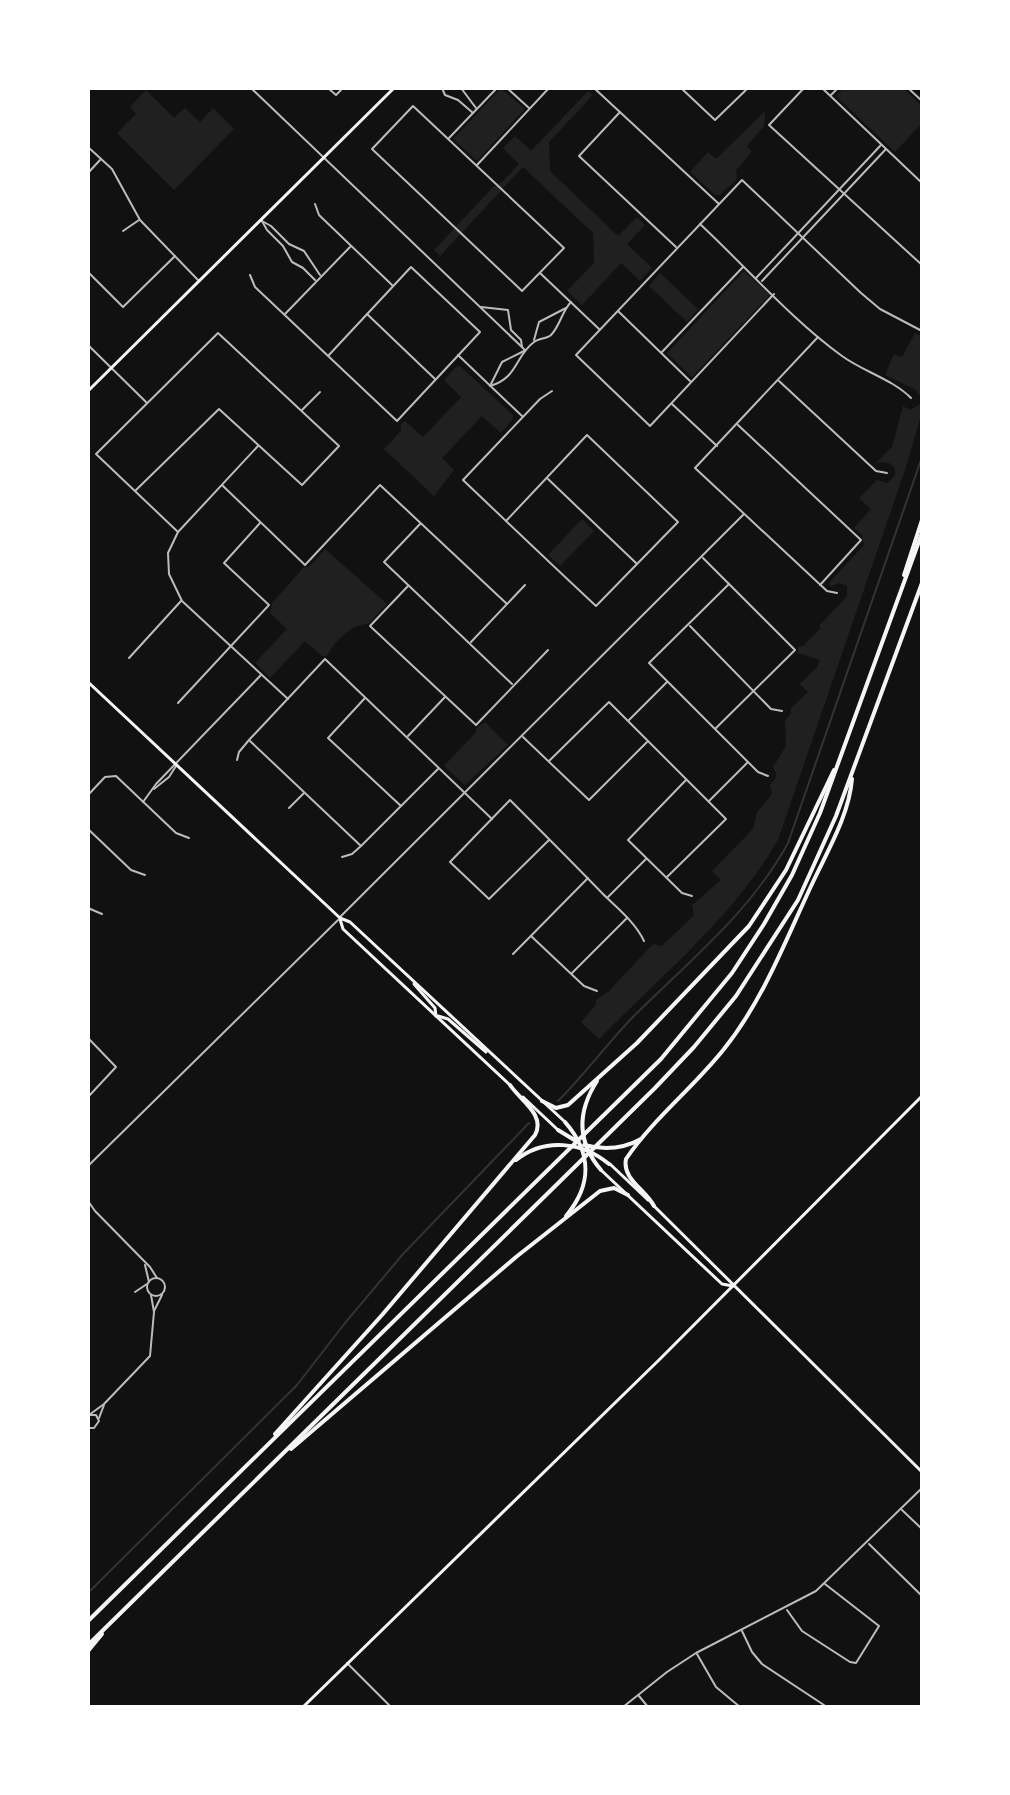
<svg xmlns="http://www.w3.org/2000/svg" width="1010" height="1795" font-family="'Open Sans',sans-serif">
<rect width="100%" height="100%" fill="#111"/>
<!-- green -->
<g fill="#202020">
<polygon points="501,88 525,109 477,161 453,139"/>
<polygon points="844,88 903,88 922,106 922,123 895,152 836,96"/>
<polygon points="146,90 174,118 185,108 200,122 213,108 234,129 174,190 117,133 136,114 130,107"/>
<polygon points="588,91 593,95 549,142 550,171 618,236 637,217 645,225 627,244 652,268 640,281 621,263 582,305 567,291 594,263 593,233 523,167 440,256 434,250 493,187 502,182 519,164 503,148 515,136 531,151"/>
<polygon points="765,111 764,126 747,146 752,152 736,170 737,179 720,195 715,195 690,172 708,152 716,159"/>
<polygon points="744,271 770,295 692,377 667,353"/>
<polygon points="660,273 698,309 687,322 649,286"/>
<path d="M915,333L922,336V412L905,470L778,840C735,915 660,977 599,1039L581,1022L596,1005V1000L608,992L653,944L662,946L694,915L692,905L721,880L712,871L753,829L757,812L772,794L770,785L777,776L773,767L786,746L785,720L791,714V708L808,692L800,684L817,667L820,660L798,653V647L803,646L821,628L819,626L847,596V586L839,583L830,587L829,583L864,545L862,535L854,528L871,509L859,498L877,480L887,483L895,476C897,463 886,460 875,464L892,447L903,406L910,410L920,404V396L916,390L885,375L894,354L902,357Z"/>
<polygon points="457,366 461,367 513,415 513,419 501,433 482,416 442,458 454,470 434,496 384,449 401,431 401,424 405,421 423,437 461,397 444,380"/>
<polygon points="582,519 594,531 560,566 548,555"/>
<path d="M325,549L387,604L368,624C351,624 334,642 327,656H322L305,641L270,678L255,663L287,629L270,613L272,603L304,567L310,566Z"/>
<polygon points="485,722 508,745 465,785 444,766 476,732 476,728"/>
</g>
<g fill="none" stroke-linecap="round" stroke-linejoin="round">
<!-- stream -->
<g stroke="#333" stroke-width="2">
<path d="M558,1101C584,1075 606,1045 632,1018C687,963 750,913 788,843L922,457"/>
<polyline points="88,1593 297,1385 345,1323 403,1254 529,1123"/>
</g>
<!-- minor -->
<g stroke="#bcbcbc" stroke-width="2">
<polyline points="251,88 525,350"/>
<polyline points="328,88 336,95 343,88"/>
<polyline points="442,88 445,95 458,100 473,113"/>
<polyline points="461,88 476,108"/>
<polyline points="507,88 529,108"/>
<polyline points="594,88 719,204"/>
<polyline points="681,88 715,120 748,88"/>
<polyline points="804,88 769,125 922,265"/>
<polyline points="822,88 922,183"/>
<polyline points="908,88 922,101"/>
<polyline points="831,95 838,88"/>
<polygon points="413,106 564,248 522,291 372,149"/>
<polyline points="620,112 579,156 676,247"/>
<polyline points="449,138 497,88"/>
<polyline points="88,147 112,169 140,220 198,280"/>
<polyline points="477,165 549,88"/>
<polyline points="88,173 100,160"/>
<polyline points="315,204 319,215 392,285"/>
<polyline points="262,221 267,230 283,246 292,262 303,268 315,280"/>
<polyline points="262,221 271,226 289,244 304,251 320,275"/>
<path d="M700,224C745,266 793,321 842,356C864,372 892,379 911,398"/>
<polyline points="123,231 139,220"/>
<polyline points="88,272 123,307 175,256"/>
<polyline points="540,273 599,329"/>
<polyline points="250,275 255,287 397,421 480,332 411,267 328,356"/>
<polyline points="756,278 881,145"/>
<polyline points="762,281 886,149"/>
<polyline points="774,294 650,426 576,355 742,180 861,293 880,309 922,331"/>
<polyline points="481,307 508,310 511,330 521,340 522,347"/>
<polyline points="618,311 690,381"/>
<polyline points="285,314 350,247"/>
<polyline points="367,314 435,379"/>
<polyline points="818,337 695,468 827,591 837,593"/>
<polyline points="534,340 539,322 566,308"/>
<polyline points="88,345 146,402"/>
<polyline points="661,353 743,267"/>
<polyline points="458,355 522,416"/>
<polyline points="779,381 876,471 887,473"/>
<polyline points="491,384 502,362 524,351"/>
<path d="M490,386C518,378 515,356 534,342C539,338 547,339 551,335C560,326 562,311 571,302"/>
<polyline points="672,404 717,446"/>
<polyline points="302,410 320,392"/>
<polyline points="738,425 861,540 820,585"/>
<polyline points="258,446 178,532 168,553 169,574 182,601 288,699"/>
<polyline points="548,479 636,563"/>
<polyline points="222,485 305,565 380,485 507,604"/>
<polyline points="135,491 219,409 302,485 339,446 218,333 96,454 178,532"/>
<path d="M506,521L587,435L678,522L596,606C551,564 507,522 463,480L540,399L552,391"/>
<polyline points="420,524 384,562 512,684"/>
<polyline points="703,558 795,650 716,728"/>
<polyline points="729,584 649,663 758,772 768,776"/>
<polyline points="408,586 370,626 476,725 548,650"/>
<polyline points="690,626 771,709 782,711"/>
<polyline points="471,642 525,585"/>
<polyline points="129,658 181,601"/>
<polyline points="365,698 328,738 401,806"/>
<polyline points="178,703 269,605 224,563 260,523"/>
<polyline points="629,720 667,682"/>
<polyline points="408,736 445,697"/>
<polyline points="523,737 589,800 647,742"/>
<polyline points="250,741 361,846"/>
<polyline points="237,760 239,752 249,740 325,659 492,819"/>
<polyline points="549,761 609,702 726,819 667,877"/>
<polyline points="686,780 628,840 682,893 692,896"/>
<polyline points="154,789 169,777 176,766"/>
<polyline points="88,795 105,777 116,776 176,833 189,838"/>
<polyline points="709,801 747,763"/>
<polyline points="143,802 156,784 261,675"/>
<polyline points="289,808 304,793"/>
<polyline points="88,829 131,870 145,875"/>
<path d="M549,840L489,899L450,862L510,800C541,831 572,862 603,894C618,909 635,922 644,941"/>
<polyline points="342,857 352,854 361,846 438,769"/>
<polyline points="608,897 646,859"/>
<polyline points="88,908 102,914"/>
<polyline points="340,917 744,514"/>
<polyline points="531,936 584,986 597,991"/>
<polyline points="513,954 588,878"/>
<polyline points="572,973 627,918"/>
<polyline points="88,1038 116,1067 88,1097"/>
<polyline points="88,1201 95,1211 150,1267 157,1278"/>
<polyline points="145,1265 149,1282"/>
<circle cx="156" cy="1287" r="9"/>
<polyline points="135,1292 147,1284"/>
<polyline points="154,1311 162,1295"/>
<polyline points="88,1415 96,1415 99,1421 94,1428 88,1428"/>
<polyline points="89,1415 104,1404 150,1356 154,1312 151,1295"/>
<polyline points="99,1418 104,1405"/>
<polyline points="902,1510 922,1529"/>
<polyline points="869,1544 922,1596"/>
<polyline points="787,1610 802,1631 850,1662 856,1663 879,1626 825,1584"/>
<polyline points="742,1631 752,1652 762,1664 827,1707"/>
<polyline points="697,1654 716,1687 740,1707"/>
<polyline points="639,1696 648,1707"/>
<polyline points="623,1707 667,1672 696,1653 816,1591 922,1488"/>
</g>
<!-- tertiary -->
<g stroke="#bcbcbc" stroke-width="2">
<polyline points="88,1166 338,920"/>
<polyline points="347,1663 391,1707"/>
</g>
<!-- secondary -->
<g stroke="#f5f5f5" stroke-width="3">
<polyline points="88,391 394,88"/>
<polyline points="303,1707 660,1359 922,1096"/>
</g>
<!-- primary -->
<g stroke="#f5f5f5" stroke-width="3">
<polyline points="88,682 340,918 350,922 564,1121"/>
<polyline points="340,919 343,929 511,1086"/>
<polyline points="414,984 435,1008 436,1016"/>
<polyline points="438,1016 448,1019 486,1052"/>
<polyline points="523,1097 558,1130"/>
<polyline points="610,1164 648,1200"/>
<polyline points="602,1171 722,1284 733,1286"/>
<polyline points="654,1206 922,1472"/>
</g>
<!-- motorway -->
<g stroke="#f5f5f5" stroke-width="4">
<polyline points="904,575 922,520"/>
<path d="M597,1081C577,1112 577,1142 601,1170"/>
<polyline points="542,1101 556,1108 568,1105 637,1043 749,926 786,870 834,770"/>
<path d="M565,1122C592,1153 592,1185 566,1216"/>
<polyline points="558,1130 576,1141"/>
<path d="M584,1145C603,1150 623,1149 641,1139"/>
<path d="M516,1160C545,1137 582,1142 609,1164"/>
<path d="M654,1206C645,1189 622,1179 626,1159C653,1119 694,1087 724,1049C764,999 786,939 813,882C828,850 849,815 852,779"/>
<path d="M275,1434L382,1315L535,1135C546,1115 520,1100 510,1085"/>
<polyline points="291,1449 516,1257 600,1191 614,1188 628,1195"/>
<polyline points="88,1621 661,1059 732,973 764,924 792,875 820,813 922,533"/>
<polyline points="88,1645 655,1088 694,1047 736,996 798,900 836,816 922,583"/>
<polyline points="88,1651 102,1634"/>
</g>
</g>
<!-- border -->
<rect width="1010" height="1795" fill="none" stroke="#ffffff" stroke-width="180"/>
</svg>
